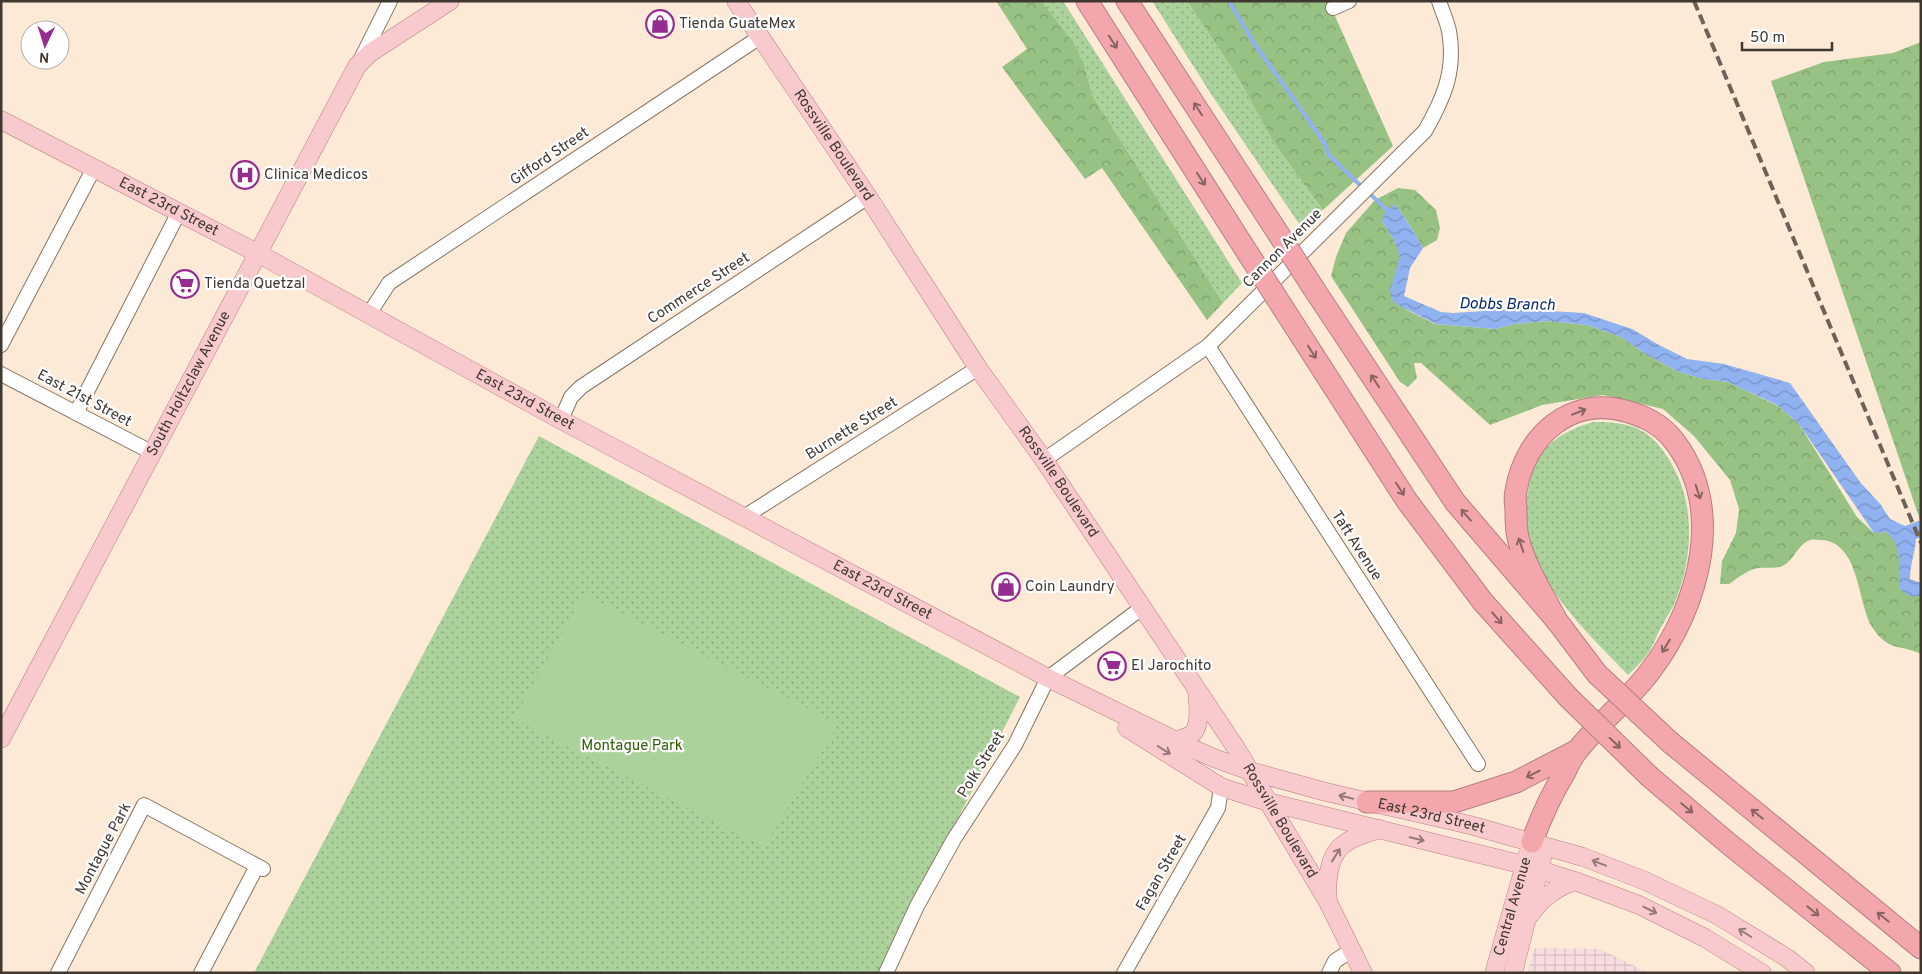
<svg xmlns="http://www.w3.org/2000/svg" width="1922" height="974" font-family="Overpass,sans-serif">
<defs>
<pattern id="industrial-grid" width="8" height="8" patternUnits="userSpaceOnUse" patternTransform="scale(1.25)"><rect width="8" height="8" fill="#f7dce0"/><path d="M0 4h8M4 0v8" fill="none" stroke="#d5bec0"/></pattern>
<pattern id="green-dots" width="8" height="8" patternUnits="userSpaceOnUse" patternTransform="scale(1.25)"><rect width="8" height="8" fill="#abd29a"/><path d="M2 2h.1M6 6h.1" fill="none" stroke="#8dab7e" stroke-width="1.8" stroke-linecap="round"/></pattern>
<pattern id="forest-crowns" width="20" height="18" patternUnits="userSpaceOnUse" patternTransform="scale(1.25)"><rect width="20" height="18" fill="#97c284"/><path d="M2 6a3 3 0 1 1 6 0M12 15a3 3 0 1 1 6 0" fill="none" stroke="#7d9f6c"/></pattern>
<pattern id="water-waves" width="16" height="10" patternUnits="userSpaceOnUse" patternTransform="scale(1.25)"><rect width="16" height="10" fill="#90b2f0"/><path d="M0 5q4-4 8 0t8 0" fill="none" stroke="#7792c3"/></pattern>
</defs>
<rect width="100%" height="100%" fill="#fdead6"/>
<!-- industrial -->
<polygon fill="url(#industrial-grid)" points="1535,948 1600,949 1649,973 1527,973"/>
<!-- green -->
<g fill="url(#green-dots)">
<polygon points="1041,1 1063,1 1242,283 1223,303 1092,95 1085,67"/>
<polygon points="1152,1 1187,1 1237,76 1274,143 1323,210 1302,228 1211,94"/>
<path d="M1593,422C1632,422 1651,428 1671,463C1696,505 1693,558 1675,602C1671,611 1665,620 1660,629C1656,638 1652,648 1646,656C1641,663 1634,669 1628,675C1587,632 1521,573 1526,507C1526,500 1528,492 1529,485C1535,449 1559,432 1593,422Z"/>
<polygon points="539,436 1020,697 879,973 254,973"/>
</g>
<!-- forest -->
<g fill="url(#forest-crowns)">
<polygon points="996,1 1041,1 1073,42 1085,67 1092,95 1223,303 1207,320 1102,168 1085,179 1002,67 1027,49"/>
<polygon points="1187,1 1336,1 1335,16 1393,146 1323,210 1274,143 1237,76"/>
<polygon points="1921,42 1921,520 1920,520 1771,81 1824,62 1893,53"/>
<path d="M1398,188L1415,190L1436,210L1440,228L1437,240L1423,248L1414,232L1396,205L1382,221C1390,233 1403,250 1399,266C1397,275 1395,281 1395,290L1390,287L1407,310L1435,324L1495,329L1514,324L1547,321L1587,325L1621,337L1647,355L1677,371L1702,379L1728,382L1778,406L1799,424L1857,517L1874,533L1886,532C1889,533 1891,535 1893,537C1898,544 1906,584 1909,596H1921V654C1900,644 1888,652 1872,627C1857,602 1860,542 1821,540C1818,540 1813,539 1810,540C1797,545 1794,561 1782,566C1775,569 1766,567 1759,568C1748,569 1738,578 1729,584H1720L1722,561L1736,533L1739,509L1730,480L1694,436L1663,409L1603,395L1542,405L1490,425L1421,363H1414L1417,378L1408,387L1400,382L1331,276L1336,257L1346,233L1375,200Z"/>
</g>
<!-- pitch -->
<polygon fill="#abd29a" points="584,594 838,724 764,847 514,719"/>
<!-- water -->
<path fill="url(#water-waves)" d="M1396,205L1414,232L1423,248L1410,268L1404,296L1441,312L1453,313L1515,309L1584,313L1632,329L1659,345L1687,359L1724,364L1790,383L1860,482L1881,505L1890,519L1905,526L1921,520V537L1916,539C1915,553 1910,565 1910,579L1921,583V596H1909L1899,588C1899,568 1903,545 1886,532L1874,533L1799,424L1777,405L1728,382L1702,379L1677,371L1647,355L1621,337L1587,325L1547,321L1514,324L1495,329L1436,324L1398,305L1391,299L1390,287L1395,290C1395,281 1398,274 1399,266C1402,250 1390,233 1382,221L1386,209Z"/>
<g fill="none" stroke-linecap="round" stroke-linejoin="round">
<!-- stream -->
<g stroke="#90b2f0" stroke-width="4">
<polyline points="1229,1 1254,43 1324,142 1329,155 1363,188"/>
<polyline points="1368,192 1388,211"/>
<polyline points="1395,293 1393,289 1401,259"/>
</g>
<defs>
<g id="minor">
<polyline points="1333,8 1349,1"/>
<polyline points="361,59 390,1"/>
<polyline points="369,314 389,283 760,37"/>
<polyline points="1,345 94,168"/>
<polyline points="1208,346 1478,764"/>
<polyline points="1,374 153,453"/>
<polyline points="76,413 179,212"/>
<polyline points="561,420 571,397 581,387 868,197"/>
<path d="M1044,460L1208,346L1425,131C1444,98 1456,70 1449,31C1447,21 1442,11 1439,1"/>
<polyline points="744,517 978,368"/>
<polyline points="58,973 144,805 263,869"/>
<polyline points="201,973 257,866"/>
<polyline points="886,973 917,906 954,839 1015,745 1048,678 1143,607"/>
<polyline points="1124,973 1218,808 1221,787"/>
<polyline points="1329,973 1335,961 1352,950"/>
</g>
<g id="major">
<path id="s1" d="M736,1L868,197L978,368L1044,460L1236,748L1328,902L1363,973"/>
<path id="s2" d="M1,120L259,254L561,420L1048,678L1189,747L1214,758L1250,771L1326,792L1470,825L1583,857L1643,880L1717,915L1787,958L1806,973"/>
<polyline points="1127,728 1221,787 1268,802 1524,865 1575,881 1639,905 1705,938 1762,973"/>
<path id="s3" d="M1,739L357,66L370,53L450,1"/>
<path d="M1176,741C1182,738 1190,737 1194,732C1201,722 1198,702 1197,691"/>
<path d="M1328,901C1326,884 1328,855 1344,844C1354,836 1368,833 1380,829"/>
<path d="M1530,915C1542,898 1555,888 1575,881"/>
<path id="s4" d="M1494,973L1528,854"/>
<polyline points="1513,973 1542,859"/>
</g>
<g id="highway">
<polyline points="1087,1 1247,252"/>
<polyline points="1127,1 1272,224"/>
<polyline points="1314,289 1455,502 1557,621 1597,674"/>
<polyline points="1285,311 1407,501 1483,602 1568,697"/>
<polyline points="1671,743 1921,948"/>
<polyline points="1650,777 1729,844 1890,973"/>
<polyline points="1367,802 1454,802 1516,782 1576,751"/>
<path d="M1532,842C1541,817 1551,795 1565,772C1568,765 1572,757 1577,751C1599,722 1630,699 1651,670C1700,605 1728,504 1670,436C1658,423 1645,417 1629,412C1571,394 1525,436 1516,491C1514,498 1516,505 1516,512C1516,518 1516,525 1517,532C1521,560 1544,596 1557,621"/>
</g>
</defs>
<!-- minor casing -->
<use href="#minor" stroke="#867563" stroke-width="16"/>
<!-- major casing -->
<use href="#major" stroke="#b58081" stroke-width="19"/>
<!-- highway casing -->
<use href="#highway" stroke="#b58081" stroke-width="23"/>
<!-- minor -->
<use href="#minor" stroke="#fff" stroke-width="14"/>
<!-- major -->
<use href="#major" stroke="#f8cace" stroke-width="18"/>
<!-- highway -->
<use href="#highway" stroke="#f4a6ad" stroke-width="21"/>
<!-- rail -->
<polyline stroke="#6d6257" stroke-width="4" stroke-dasharray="10 5" stroke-linecap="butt" points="1694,1 1921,543"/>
<defs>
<g id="highway-bridge">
<polyline points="1272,224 1314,289"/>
<polyline points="1247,252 1285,311"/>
<polyline points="1597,674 1671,743"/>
<polyline points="1568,697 1650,777"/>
</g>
</defs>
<!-- highway-bridge casing -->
<use href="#highway-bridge" stroke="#b58081" stroke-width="23" stroke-linecap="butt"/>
<!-- highway-bridge -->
<use href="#highway-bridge" stroke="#f4a6ad" stroke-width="21"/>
</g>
<!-- one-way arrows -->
<defs><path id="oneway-shaft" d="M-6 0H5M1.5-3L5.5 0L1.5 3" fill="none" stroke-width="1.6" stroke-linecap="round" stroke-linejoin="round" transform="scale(1.25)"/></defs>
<g stroke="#886462">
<use href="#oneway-shaft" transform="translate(1113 42) rotate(57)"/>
<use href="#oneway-shaft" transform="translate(1198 109) rotate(-123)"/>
<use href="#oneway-shaft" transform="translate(1201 179) rotate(57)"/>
<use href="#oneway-shaft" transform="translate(1312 352) rotate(57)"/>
<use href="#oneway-shaft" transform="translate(1375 381) rotate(-123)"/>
<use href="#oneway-shaft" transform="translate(1579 412) rotate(-21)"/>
<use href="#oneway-shaft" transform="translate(1400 489) rotate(57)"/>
<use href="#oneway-shaft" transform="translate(1698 492) rotate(72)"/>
<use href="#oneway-shaft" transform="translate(1466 515) rotate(-131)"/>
<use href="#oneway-shaft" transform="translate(1521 545) rotate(-109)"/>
<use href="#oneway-shaft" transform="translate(1497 618) rotate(49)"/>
<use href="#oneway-shaft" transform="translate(1666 646) rotate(121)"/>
<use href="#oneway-shaft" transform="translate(1615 743) rotate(44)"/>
<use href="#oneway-shaft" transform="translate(1533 774) rotate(153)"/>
<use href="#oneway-shaft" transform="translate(1687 808) rotate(40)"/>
<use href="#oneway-shaft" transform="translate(1757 814) rotate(-141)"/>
<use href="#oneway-shaft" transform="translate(1813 911) rotate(39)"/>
<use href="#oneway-shaft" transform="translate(1883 917) rotate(-141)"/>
</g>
<g stroke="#937a77">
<use href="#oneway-shaft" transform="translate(1164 750) rotate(32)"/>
<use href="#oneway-shaft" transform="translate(1346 797) rotate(-167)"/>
<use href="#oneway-shaft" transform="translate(1417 839) rotate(14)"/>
<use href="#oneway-shaft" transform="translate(1336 855) rotate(-58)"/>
<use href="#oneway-shaft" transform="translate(1599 863) rotate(-159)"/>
<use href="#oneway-shaft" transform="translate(1650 910) rotate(26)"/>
<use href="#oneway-shaft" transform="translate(1745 933) rotate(-148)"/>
</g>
<!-- icons -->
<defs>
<symbol id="shop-ring" viewBox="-11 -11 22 22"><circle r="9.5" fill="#fff" stroke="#952c8f" stroke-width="1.5"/><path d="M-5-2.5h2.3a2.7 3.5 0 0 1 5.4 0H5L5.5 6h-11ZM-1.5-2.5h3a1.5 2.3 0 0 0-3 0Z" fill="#952c8f"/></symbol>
<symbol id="hospital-ring" viewBox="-11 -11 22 22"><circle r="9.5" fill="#fff" stroke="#952c8f" stroke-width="1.5"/><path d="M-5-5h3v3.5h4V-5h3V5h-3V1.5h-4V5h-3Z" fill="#952c8f"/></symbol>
<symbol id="supermarket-ring" viewBox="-11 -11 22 22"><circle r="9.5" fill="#fff" stroke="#952c8f" stroke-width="1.5"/><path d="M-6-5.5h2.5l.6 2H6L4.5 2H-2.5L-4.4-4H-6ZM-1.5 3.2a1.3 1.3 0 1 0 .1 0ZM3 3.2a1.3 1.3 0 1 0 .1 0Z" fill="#952c8f"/></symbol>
</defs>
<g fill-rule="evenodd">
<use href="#shop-ring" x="644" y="8" width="32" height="32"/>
<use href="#hospital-ring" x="229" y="159" width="32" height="32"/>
<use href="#supermarket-ring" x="169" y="268" width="32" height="32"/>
<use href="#shop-ring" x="990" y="571" width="32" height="32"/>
<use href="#supermarket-ring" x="1096" y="650" width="32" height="32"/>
</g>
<g text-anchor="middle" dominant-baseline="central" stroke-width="4.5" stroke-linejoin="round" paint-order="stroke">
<!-- poi labels -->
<g font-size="15" fill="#403830" stroke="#fff" text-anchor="start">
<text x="679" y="24">Tienda GuateMex</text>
<text x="264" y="175">Clinica Medicos</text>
<text x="204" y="284">Tienda Quetzal</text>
<text x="1025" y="587">Coin Laundry</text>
<text x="1131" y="666">El Jarochito</text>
</g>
<!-- street labels -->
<g font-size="15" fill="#403830" stroke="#fff">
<text stroke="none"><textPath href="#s1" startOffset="174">Rossville Boulevard</textPath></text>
<text transform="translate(550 157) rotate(-34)">Gifford Street</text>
<text stroke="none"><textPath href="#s2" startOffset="189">East 23rd Street</textPath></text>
<text transform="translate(1283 249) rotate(-45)">Cannon Avenue</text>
<text transform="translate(699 289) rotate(-33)">Commerce Street</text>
<text stroke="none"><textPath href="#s3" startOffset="402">South Holtzclaw Avenue</textPath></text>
<text transform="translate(84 399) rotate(28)">East 21st Street</text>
<text stroke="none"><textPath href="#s2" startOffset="594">East 23rd Street</textPath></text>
<text transform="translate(852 429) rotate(-32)">Burnette Street</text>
<text stroke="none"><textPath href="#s1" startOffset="579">Rossville Boulevard</textPath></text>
<text transform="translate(1356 546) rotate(57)">Taft Avenue</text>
<text stroke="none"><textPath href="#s2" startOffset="999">East 23rd Street</textPath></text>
<text transform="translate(982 765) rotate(-58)">Polk Street</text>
<text stroke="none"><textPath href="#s2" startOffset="1596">East 23rd Street</textPath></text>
<text stroke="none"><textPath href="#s1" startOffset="984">Rossville Boulevard</textPath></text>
<text transform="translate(104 849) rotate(-62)">Montague Park</text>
<text transform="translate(1162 873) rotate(-60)">Fagan Street</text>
<text stroke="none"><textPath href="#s4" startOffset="69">Central Avenue</textPath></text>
</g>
<!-- park labels -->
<g font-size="15" fill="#2b5f02" stroke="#fff">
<text x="632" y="746">Montague Park</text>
</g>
<!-- water labels -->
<g font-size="16" font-style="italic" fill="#06286e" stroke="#fff">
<text transform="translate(1507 305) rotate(1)">Dobbs Branch</text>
</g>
</g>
<!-- border -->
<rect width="1922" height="974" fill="none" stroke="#403830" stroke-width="5"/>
<!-- north arrow -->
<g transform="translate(45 45) rotate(184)"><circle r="24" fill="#ffffff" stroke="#b3afac"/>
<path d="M0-4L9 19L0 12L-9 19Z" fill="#952c8f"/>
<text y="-8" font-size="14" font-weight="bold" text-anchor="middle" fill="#403830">N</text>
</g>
<!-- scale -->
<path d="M1742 42v8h90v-8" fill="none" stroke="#403830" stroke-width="2.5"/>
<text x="1750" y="42" font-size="15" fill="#403830" stroke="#ffffff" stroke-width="4" paint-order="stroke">50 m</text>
</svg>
